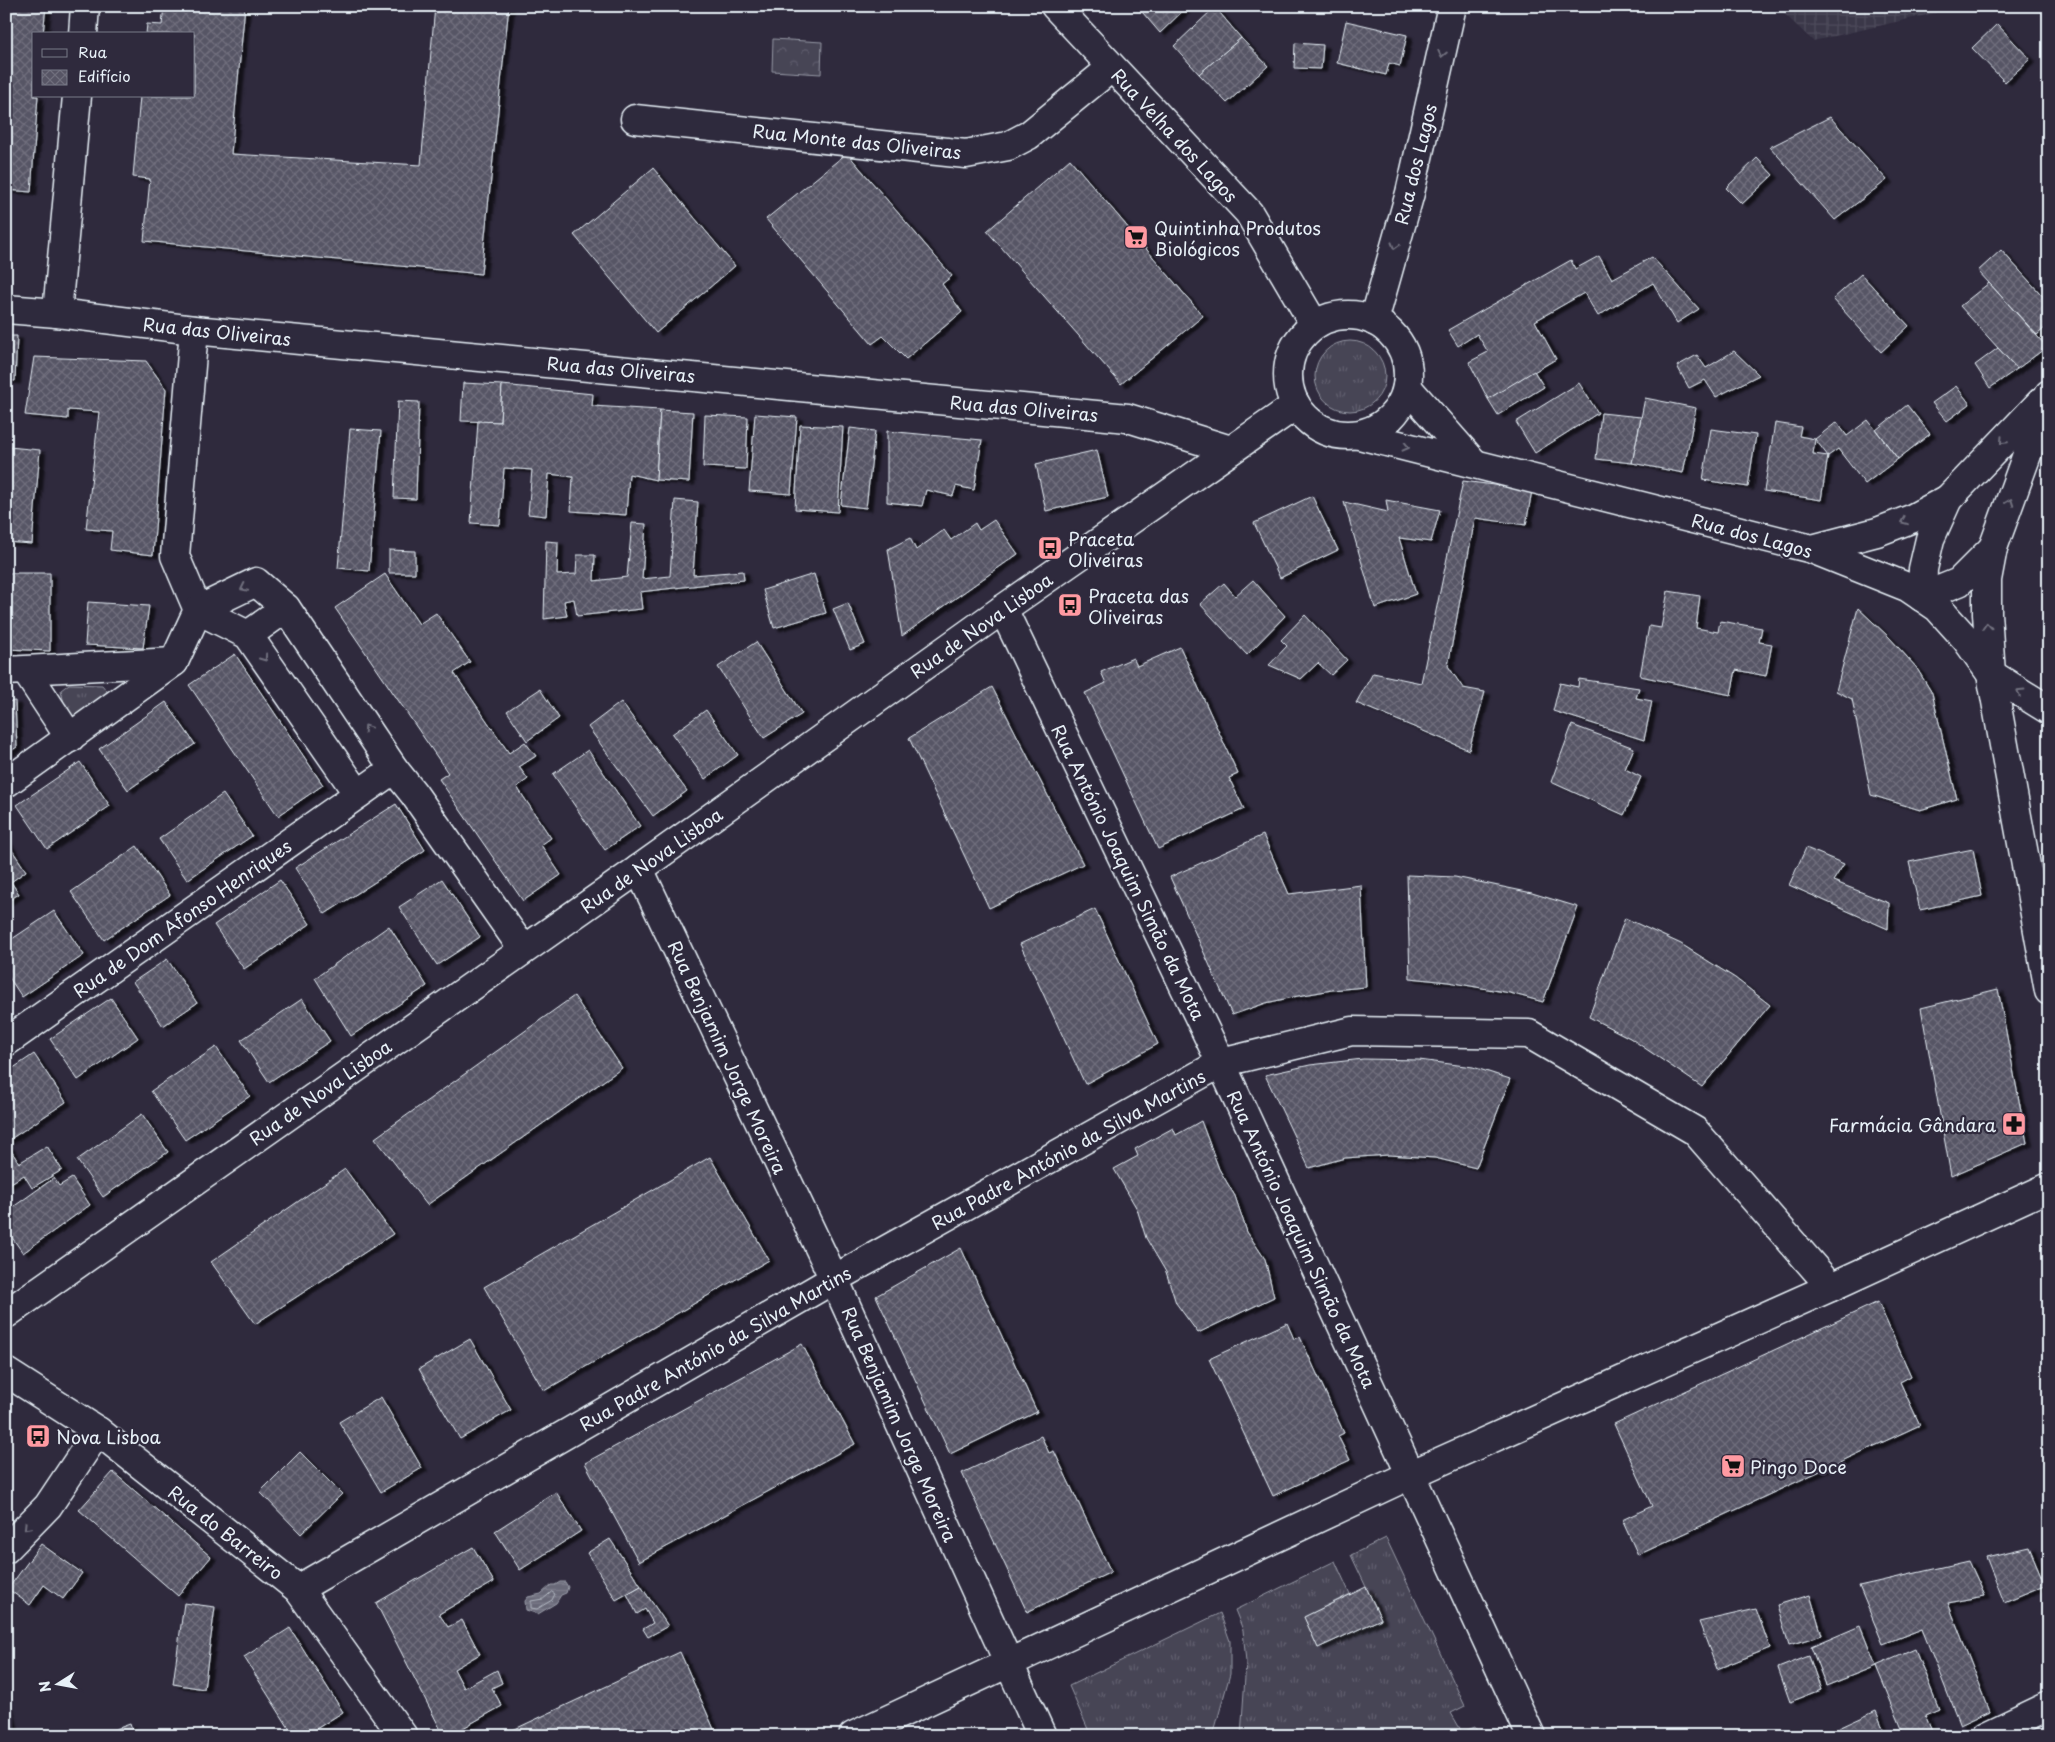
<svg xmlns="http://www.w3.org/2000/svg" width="2055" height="1742" font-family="'Playpen Sans',sans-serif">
<defs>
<pattern id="industrial-grid" width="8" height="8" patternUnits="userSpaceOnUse" patternTransform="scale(1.25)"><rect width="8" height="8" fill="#3b3749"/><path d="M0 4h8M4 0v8" fill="none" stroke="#4e4b5b"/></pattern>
<pattern id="grass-tufts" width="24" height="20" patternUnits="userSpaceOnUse" patternTransform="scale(1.25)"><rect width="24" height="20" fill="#464455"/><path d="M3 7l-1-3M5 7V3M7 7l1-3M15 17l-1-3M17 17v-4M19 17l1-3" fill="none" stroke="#615f6e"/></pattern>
<pattern id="forest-crowns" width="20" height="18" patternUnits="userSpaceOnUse" patternTransform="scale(1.25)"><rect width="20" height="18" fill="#464455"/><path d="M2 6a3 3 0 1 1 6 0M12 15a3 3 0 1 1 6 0" fill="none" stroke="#615f6e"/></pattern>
<pattern id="water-rules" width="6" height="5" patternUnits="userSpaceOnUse" patternTransform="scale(1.25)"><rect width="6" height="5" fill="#696978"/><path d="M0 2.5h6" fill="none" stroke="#7e7f8c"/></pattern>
<pattern id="building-cross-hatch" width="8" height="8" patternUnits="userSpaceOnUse" patternTransform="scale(1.25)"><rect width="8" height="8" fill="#575565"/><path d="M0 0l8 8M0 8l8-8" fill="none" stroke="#6f6e7c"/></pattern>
<filter id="shadow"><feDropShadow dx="5.5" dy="3" stdDeviation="1" flood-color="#0009"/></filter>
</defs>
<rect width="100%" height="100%" fill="#2f2a3d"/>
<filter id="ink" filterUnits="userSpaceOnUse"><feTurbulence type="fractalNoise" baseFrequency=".02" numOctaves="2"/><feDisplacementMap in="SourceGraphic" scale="10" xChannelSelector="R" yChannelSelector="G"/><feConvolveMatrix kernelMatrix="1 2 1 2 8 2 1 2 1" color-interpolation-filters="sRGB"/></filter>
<g filter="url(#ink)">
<!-- industrial -->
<polygon fill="url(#industrial-grid)" points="1776,6 1945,6 1935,13 1813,41"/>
<!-- grass -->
<g fill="url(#grass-tufts)" stroke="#979aa6">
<circle cx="1350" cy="376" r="35"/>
<polygon points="69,684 102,685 107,691 105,696 77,716 70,716 65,708 61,690"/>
<polygon points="1386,1538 1465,1706 1451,1713 1462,1732 1475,1727 1479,1736 1241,1736 1246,1662 1243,1630 1235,1610 1335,1561 1350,1594 1304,1617 1318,1648 1381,1619 1351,1555"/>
<polygon points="1220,1613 1230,1641 1230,1674 1214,1732 1215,1736 1091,1736 1069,1686"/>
</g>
<!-- forest -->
<polygon fill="url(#forest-crowns)" stroke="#979aa6" points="773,39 822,42 821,74 772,71"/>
<!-- water -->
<polygon fill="url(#water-rules)" stroke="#9c9fab" points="560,1582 565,1582 568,1587 566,1593 561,1595 556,1603 538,1614 526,1610 525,1601 528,1597 541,1594 551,1585 555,1585"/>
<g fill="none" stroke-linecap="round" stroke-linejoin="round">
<!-- shore -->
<polygon stroke="#b5bbc5" stroke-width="1" points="552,1592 555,1594 552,1600 537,1609 531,1608 531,1601 543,1599"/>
</g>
<!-- building -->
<g fill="url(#building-cross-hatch)" stroke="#e8f1f8" filter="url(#shadow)">
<polygon points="6,6 46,6 43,34 34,34 34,96 38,96 31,192 6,190"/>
<polygon points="164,6 245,6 231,154 421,165 435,6 509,6 481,274 144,241 150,179 133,177 140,96 194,96 194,34 146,34 147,24 162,25"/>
<polygon points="1137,6 1188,6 1160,33"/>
<polygon points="1215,7 1241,38 1199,74 1174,46"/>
<polygon points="1346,21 1407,35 1400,66 1389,63 1386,75 1337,63"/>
<polygon points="1997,24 2030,59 2005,82 1972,48"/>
<polygon points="1241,38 1268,66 1227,103 1199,74"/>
<polygon points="1295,43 1323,45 1321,69 1294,68"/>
<polygon points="1830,117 1887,180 1835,220 1770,147"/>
<polygon points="847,153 952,276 942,284 962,312 906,359 883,336 872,344 766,219"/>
<polygon points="1757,158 1773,175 1742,204 1726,188"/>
<polygon points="1070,159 1203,316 1121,384 987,231"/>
<polygon points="653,168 735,266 656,333 574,235"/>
<polygon points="2001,250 2049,303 2049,324 2037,335 1978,271"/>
<polygon points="1599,256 1612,279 1652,257 1699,309 1677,323 1653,283 1598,316 1584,293 1535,321 1556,359 1488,399 1469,362 1488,352 1477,334 1458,346 1448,330 1571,260 1575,269"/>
<polygon points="1861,274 1909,326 1881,352 1833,299"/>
<polygon points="1989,283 2047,347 2017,369 1960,306"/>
<polygon points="6,336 17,336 15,381 6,380"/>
<polygon points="1998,348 2017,369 1990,388 1975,365"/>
<polygon points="1734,351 1759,375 1716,397 1705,380 1689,388 1677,366 1697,355 1706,368"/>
<polygon points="34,357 146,361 166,389 153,555 110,550 112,531 86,529 99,412 68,410 68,419 25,415"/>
<polygon points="1534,371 1544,387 1498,415 1488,399"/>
<polygon points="463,383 502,385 500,422 461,421"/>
<polygon points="1579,383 1598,413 1535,453 1516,422"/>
<polygon points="502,385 593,394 592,406 660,410 656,480 629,474 626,515 571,511 573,477 549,474 546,516 528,514 532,470 504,468 500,525 471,523 478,421 500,422"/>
<polygon points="1956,386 1970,404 1947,421 1932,403"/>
<polygon points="1645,398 1696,408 1683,473 1632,463"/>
<polygon points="398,401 419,402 416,499 394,498"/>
<polygon points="1907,405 1930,434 1898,459 1876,430"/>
<polygon points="660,410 693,412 689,482 656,480"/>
<polygon points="1601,413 1641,417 1632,463 1596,459"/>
<polygon points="755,414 797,417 791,494 749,491"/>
<polygon points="705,415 748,417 746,469 703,467"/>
<polygon points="1868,420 1898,459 1865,484 1838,449 1828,456 1815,439 1837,422 1847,436"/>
<polygon points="1775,423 1801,427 1799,436 1815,439 1813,454 1828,456 1821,500 1764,491"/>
<polygon points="800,425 843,427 838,512 795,509"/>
<polygon points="850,428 875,431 866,508 841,505"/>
<polygon points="350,429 381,431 369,571 338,568"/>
<polygon points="1711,429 1756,435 1748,487 1703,480"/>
<polygon points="887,431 982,440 974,490 956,486 953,496 926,490 922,506 887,502"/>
<polygon points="9,447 40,450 32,544 6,542 6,477"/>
<polygon points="1097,450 1108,497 1046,511 1036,464"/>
<polygon points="1463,481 1532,490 1526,525 1475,518 1448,666 1463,688 1485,692 1469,750 1356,703 1373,673 1421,683"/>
<polygon points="1312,496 1338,550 1280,578 1254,523"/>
<polygon points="675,500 698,502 693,575 743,571 744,580 640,592 642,609 577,616 574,599 564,601 567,616 544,619 546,541 558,542 557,575 576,574 577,555 595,555 594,581 627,577 632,523 646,524 642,579 670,576"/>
<polygon points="1386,500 1440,510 1431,542 1399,538 1416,594 1375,608 1344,502 1388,512"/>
<polygon points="994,520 1018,554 902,636 888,549 910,538 916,550 944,530 951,540 975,523 979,530"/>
<polygon points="389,550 415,551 415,573 389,573"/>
<polygon points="6,573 50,573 50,651 6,649"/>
<polygon points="385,574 419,624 436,613 470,662 454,673 509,753 525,742 536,756 519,767 528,779 517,787 551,838 541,845 561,875 523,901 439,779 448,773 335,608"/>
<polygon points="814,574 826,613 774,628 763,590"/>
<polygon points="1253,580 1285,616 1247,655 1200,604 1224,583 1235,596"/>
<polygon points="1668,591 1700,596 1696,628 1718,632 1720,621 1762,628 1759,642 1772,644 1766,676 1736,670 1731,695 1640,676 1649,626 1661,628"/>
<polygon points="88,602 149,606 143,648 85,645"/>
<polygon points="848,603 865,644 850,650 833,609"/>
<polygon points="1858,608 1889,637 1916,667 1932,693 1957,799 1920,810 1871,795 1852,699 1836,691"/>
<polygon points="1305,615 1347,660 1331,675 1318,663 1301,679 1269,665 1287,646 1281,640"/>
<polygon points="756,642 802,714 764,738 718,667"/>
<polygon points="1180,647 1238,774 1229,778 1244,809 1158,849 1085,693 1106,683 1101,672 1133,658 1137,666"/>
<polygon points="235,654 323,785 278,816 189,685"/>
<polygon points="1579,679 1639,688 1636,698 1652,701 1644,740 1553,711 1560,683 1578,687"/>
<polygon points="992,687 1083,864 989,908 909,738"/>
<polygon points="540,689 559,718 527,741 507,711"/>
<polygon points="15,701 17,747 6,754 6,702"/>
<polygon points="166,702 195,744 128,790 99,749"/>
<polygon points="621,702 687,791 653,816 588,727"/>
<polygon points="706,710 738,755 705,779 672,734"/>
<polygon points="1572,725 1634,748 1625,769 1641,777 1624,815 1551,782"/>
<polygon points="588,750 640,826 605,850 553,774"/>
<polygon points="80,762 110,806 47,849 17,805"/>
<polygon points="223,794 252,836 187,880 159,839"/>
<polygon points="396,804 425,850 325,914 295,868"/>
<polygon points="1263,835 1289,894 1361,885 1366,987 1332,990 1298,996 1266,1003 1232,1015 1170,877"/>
<polygon points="6,841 26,871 11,882 19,894 6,902"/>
<polygon points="137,846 170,895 104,940 71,892"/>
<polygon points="1806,848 1844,864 1833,881 1889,903 1888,929 1789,885"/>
<polygon points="1973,849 1982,896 1920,910 1909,862"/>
<polygon points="1407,875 1455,877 1532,893 1578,907 1543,1002 1510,993 1448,982 1410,978"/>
<polygon points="442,879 480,937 437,965 399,907"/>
<polygon points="280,880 310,924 244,969 214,925"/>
<polygon points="1095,909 1158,1044 1085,1084 1020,944"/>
<polygon points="54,911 84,955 22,997 6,973 6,943"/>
<polygon points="1625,918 1681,944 1735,978 1770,1005 1702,1087 1630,1038 1589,1017"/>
<polygon points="389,926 427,986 351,1036 315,978"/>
<polygon points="167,959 197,1003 163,1026 133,982"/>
<polygon points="1998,989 2027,1143 1951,1176 1921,1008"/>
<polygon points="574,996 622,1068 427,1205 375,1138"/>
<polygon points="111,998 138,1038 78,1080 50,1039"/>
<polygon points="302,999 330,1041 269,1082 241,1040"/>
<polygon points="216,1047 250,1096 185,1140 151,1091"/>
<polygon points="34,1054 66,1102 6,1142 6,1073"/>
<polygon points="1363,1059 1419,1060 1473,1067 1510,1079 1476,1168 1435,1158 1389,1155 1345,1158 1309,1168 1265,1075 1310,1065"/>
<polygon points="142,1114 168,1152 103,1197 77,1160"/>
<polygon points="1201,1121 1219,1169 1235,1196 1247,1232 1265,1259 1274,1297 1198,1333 1176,1303 1166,1272 1146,1238 1137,1209 1114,1169 1138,1156 1135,1149 1173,1128 1176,1135"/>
<polygon points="8,1146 19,1163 47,1146 62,1170 32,1188 24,1175 6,1186 6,1147"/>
<polygon points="710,1157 769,1260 544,1391 484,1287"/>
<polygon points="345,1169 393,1234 255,1324 211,1262"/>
<polygon points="54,1178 59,1186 72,1178 90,1205 23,1253 6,1229 6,1212"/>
<polygon points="961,1248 1037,1412 950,1454 876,1296"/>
<polygon points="1878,1302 1911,1376 1900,1382 1920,1425 1638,1555 1622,1520 1652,1506 1614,1424"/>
<polygon points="1287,1323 1294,1339 1300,1337 1344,1433 1338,1436 1350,1460 1273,1496 1209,1359"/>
<polygon points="470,1339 511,1410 460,1439 419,1369"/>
<polygon points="802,1344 855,1444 639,1562 585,1463"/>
<polygon points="381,1397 422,1468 381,1492 339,1422"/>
<polygon points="1041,1436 1049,1453 1054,1451 1111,1572 1027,1612 962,1473"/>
<polygon points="300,1452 342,1494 301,1534 260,1492"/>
<polygon points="113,1472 211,1557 178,1596 79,1510"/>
<polygon points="556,1492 581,1531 520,1570 495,1531"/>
<polygon points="610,1539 641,1586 616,1600 587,1553"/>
<polygon points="41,1544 82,1573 63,1599 44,1585 30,1605 8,1589"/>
<polygon points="473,1547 494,1582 439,1614 448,1627 462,1620 480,1654 454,1669 464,1688 497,1670 502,1683 492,1688 502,1706 449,1736 444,1736 376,1603"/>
<polygon points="2029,1547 2045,1585 2004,1602 1986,1557"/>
<polygon points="1969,1561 1985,1596 1948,1603 1990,1711 1960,1725 1922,1629 1883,1644 1859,1586"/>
<polygon points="641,1586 668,1626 648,1637 643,1629 653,1623 645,1609 637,1614 627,1594"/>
<polygon points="1366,1587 1381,1619 1318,1648 1304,1617"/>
<polygon points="1810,1595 1822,1635 1789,1645 1777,1605"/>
<polygon points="184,1603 215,1607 204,1689 173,1684"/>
<polygon points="1756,1609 1770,1648 1717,1669 1699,1622"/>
<polygon points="1860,1626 1876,1666 1826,1686 1811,1647"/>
<polygon points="290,1628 343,1712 305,1736 294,1736 244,1657"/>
<polygon points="1915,1649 1939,1709 1925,1715 1934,1736 1905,1736 1876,1666"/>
<polygon points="680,1652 717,1736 500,1736"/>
<polygon points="1809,1656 1821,1690 1790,1702 1778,1668"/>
<polygon points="7,1704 15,1736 6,1736"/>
<polygon points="1876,1711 1886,1736 1842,1736 1839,1728"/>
<polygon points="130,1724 134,1736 96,1736"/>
</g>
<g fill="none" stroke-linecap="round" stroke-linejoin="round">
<defs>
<g id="street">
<polyline points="1055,6 1249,213 1314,324"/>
<polyline points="83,34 85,6"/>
<polyline points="635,119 966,154 1008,146 1029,135 1111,68"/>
<polyline points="6,309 57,313 194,330 1128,418 1231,450"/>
<polyline points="57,313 77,96"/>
<polyline points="1374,321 1410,193 1452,6"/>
<polyline points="194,330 175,556 198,610"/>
<polyline points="1003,609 1221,1063 1531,1736"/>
<polyline points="198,610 256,582 286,608 394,769 414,794 523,949"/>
<polyline points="198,610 248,635 358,794"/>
<polyline points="248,635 286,608"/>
<polyline points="6,671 174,662"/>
<polyline points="26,671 70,738"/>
<polyline points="1991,674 2049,710"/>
<polyline points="6,783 174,662 198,610"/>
<polyline points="639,869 834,1279 1042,1736"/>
<polyline points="6,1042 394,769"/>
<polyline points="6,1372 98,1431 298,1589 403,1736"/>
<polyline points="6,1549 48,1506 98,1431"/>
<polyline points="298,1589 834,1279 1221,1063 1352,1031 1529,1034 1695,1131 1831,1287"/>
<polyline points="853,1736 1410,1475 1831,1287 2049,1187"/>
<polyline points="1986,1736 2049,1706"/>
</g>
<g id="secondary">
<circle cx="1348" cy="375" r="60"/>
<polyline points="1407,387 1474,463"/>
<polyline points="2049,394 1993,548 1987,580 1987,613 1991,674 2049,991"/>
<polyline points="1359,435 1812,549 1907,587 1938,608 1966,639 1991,674"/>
<polyline points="1812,549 1877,532 1911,519 1948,499"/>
<polyline points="1922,597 1923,569 1930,539 1948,499 2041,402"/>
<polyline points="1922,597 1959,582 1993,548"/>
<polyline points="6,1314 639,869 1003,609 1296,405"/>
</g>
</defs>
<!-- street casing -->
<use href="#street" stroke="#e8f1f8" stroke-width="31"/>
<!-- secondary casing -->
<use href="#secondary" stroke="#e8f1f8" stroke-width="31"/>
<!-- street -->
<use href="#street" stroke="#2f2a3d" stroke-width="28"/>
<!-- secondary -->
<use href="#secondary" stroke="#2f2a3d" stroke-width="28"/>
</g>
<!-- one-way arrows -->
<defs><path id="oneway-chevron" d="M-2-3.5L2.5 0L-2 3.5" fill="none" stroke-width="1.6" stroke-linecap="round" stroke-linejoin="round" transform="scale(1.25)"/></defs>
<g stroke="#70707e">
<use href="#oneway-chevron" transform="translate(1442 54) rotate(103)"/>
<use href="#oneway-chevron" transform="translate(1395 246) rotate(106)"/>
<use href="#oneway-chevron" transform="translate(2003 441) rotate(133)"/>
<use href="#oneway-chevron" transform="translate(1406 447) rotate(14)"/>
<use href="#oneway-chevron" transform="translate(2010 502) rotate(-70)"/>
<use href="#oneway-chevron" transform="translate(1904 521) rotate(158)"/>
<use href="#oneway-chevron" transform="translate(244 588) rotate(154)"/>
<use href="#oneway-chevron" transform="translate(1987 626) rotate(-94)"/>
<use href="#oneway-chevron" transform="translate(264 658) rotate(55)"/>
<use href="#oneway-chevron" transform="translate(2020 692) rotate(-148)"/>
<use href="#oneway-chevron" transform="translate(367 728) rotate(-124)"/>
<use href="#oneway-chevron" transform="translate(27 1527) rotate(134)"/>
</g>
</g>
<!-- icons -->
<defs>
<symbol id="supermarket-square" viewBox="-11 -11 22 22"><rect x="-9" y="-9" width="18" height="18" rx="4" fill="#ff9aa2" stroke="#2f2a3d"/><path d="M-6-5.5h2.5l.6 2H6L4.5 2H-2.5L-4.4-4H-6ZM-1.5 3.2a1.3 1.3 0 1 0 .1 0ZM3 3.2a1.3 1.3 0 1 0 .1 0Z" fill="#111"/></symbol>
<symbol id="bus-square" viewBox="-11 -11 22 22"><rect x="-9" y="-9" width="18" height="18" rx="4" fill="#ff9aa2" stroke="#2f2a3d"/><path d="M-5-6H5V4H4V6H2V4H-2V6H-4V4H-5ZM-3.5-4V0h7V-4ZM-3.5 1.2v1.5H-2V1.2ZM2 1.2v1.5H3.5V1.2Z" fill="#111"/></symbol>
<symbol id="pharmacy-square" viewBox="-11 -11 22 22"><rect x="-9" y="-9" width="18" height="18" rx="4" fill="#ff9aa2" stroke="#2f2a3d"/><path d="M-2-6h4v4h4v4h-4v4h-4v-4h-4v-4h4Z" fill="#111"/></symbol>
</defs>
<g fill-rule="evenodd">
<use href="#supermarket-square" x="1122" y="223" width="28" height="28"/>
<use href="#bus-square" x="1036" y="534" width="28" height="28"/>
<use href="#bus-square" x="1056" y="591" width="28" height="28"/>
<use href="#pharmacy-square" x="2000" y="1110" width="28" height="28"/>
<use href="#bus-square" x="24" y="1422" width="28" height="28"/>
<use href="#supermarket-square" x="1719" y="1452" width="28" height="28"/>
</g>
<g text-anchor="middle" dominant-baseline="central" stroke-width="4.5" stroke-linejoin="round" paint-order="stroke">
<!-- street labels -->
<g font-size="18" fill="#e8f1f8" stroke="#2f2a3d">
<text transform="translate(1175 135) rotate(47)">Rua Velha dos Lagos</text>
<text transform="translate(857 141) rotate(6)">Rua Monte das Oliveiras</text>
<text transform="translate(1415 164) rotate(-76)">Rua dos Lagos</text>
<text transform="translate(217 331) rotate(6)">Rua das Oliveiras</text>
<text transform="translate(621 369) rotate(5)">Rua das Oliveiras</text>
<text transform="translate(1024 408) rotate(5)">Rua das Oliveiras</text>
<text transform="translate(1752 535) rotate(15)">Rua dos Lagos</text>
<text transform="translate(981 625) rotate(-35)">Rua de Nova Lisboa</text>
<text transform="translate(651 860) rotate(-35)">Rua de Nova Lisboa</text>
<text transform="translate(1129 872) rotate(64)">Rua António Joaquim Simão da Mota</text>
<text transform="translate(182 918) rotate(-35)">Rua de Dom Afonso Henriques</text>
<text transform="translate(728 1057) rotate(65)">Rua Benjamim Jorge Moreira</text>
<text transform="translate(320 1092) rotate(-35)">Rua de Nova Lisboa</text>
<text transform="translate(1068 1149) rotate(-29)">Rua Padre António da Silva Martins</text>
<text transform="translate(1302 1239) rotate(65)">Rua António Joaquim Simão da Mota</text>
<text transform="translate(715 1348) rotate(-30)">Rua Padre António da Silva Martins</text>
<text transform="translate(900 1424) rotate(66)">Rua Benjamim Jorge Moreira</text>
<text transform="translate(226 1532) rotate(38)">Rua do Barreiro</text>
</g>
<!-- poi labels -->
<g font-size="18" fill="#e8f1f8" stroke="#2f2a3d" text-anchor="start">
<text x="1154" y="227">Quintinha Produtos<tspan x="1154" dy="21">Biológicos</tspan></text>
<text x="1068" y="538">Praceta<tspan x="1068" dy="21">Oliveiras</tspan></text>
<text x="1088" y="595">Praceta das<tspan x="1088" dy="21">Oliveiras</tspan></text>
<text x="1996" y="1124" text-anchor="end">Farmácia Gândara</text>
<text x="56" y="1436">Nova Lisboa</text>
<text x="1750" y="1466">Pingo Doce</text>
</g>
</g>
<!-- margin -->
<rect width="2055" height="1742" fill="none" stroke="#2f2a3d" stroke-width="25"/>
<rect x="12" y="12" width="2030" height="1717" fill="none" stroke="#e8f1f8" stroke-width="2" filter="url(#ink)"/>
<!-- legend -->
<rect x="32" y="32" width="162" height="65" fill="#2f2a3d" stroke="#797a88"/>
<rect x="42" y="49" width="25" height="8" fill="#2f2a3d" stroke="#797a88"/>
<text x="78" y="58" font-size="15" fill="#e8f1f8">Rua</text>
<rect x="42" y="70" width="25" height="15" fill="url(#building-cross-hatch)" stroke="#797a88"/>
<text x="78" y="82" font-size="15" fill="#e8f1f8">Edifício</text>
<!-- north arrow -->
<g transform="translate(58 1684) rotate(259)" stroke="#2f2a3d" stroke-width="4" paint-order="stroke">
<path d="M0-4L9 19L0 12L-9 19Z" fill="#e8f1f8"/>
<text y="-8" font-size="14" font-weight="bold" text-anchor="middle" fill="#e8f1f8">N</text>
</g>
</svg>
